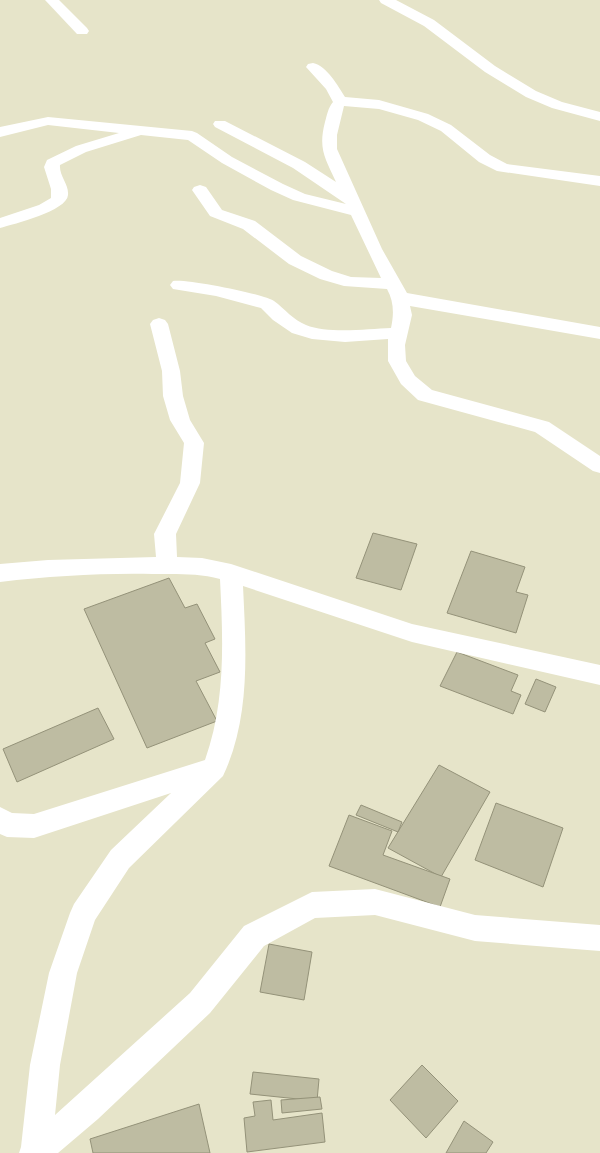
<svg xmlns="http://www.w3.org/2000/svg" width="600" height="1153" font-family="Lora,serif">
<rect width="100%" height="100%" fill="#e6e4c9"/>
<!-- building -->
<g fill="#bebca2" stroke="#949279">
<polygon points="373,533 417,544 401,590 356,578"/>
<polygon points="471,551 525,567 516,592 528,595 516,633 447,613"/>
<polygon points="169,578 185,608 197,604 215,639 205,643 220,672 196,681 217,721 147,748 84,609"/>
<polygon points="457,652 518,675 511,691 521,695 513,714 440,686"/>
<polygon points="536,679 556,687 545,712 525,704"/>
<polygon points="98,708 114,739 17,782 3,749"/>
<polygon points="439,765 490,792 441,877 388,848"/>
<polygon points="496,803 563,828 543,887 475,860"/>
<polygon points="361,805 402,822 398,832 356,815"/>
<polygon points="349,815 392,831 383,855 450,879 440,907 329,866"/>
<polygon points="269,944 312,952 304,1000 260,992"/>
<polygon points="422,1065 458,1101 426,1138 390,1100"/>
<polygon points="253,1072 319,1079 317,1101 250,1094"/>
<polygon points="320,1097 322,1109 282,1113 281,1100"/>
<polygon points="271,1100 273,1120 322,1113 325,1142 247,1152 244,1118 255,1116 253,1102"/>
<polygon points="199,1104 210,1153 93,1153 90,1139"/>
<polygon points="464,1121 493,1142 486,1153 446,1153"/>
</g>
<g fill="none" stroke-linecap="round" stroke-linejoin="round">
<!-- minor -->
<g fill="#fff" fill-rule="evenodd">
<polygon points="45,0 59,0 87,28 89,31 87,34 77,34"/>
<polygon points="379,0 396,0 434,20 495,66 536,91 562,102 600,112 600,121 552,108 526,97 485,72 424,26 381,3"/>
<path d="M313,63C327,66 338,86 345,97L379,100L428,114L451,125L490,155L507,164L600,176V186L497,171L479,162L441,131L418,120L379,109L344,106L337,135V149L382,249L407,293L600,327V339L410,306L412,315L405,345L406,361L415,376L432,390L549,422L600,456V473L593,471L535,432L418,400L401,384L388,361V339L345,342L312,339L292,333L273,320L261,308L216,296L173,289L170,285L173,281C184,278 265,294 274,301C285,309 293,320 306,325C328,334 367,329 391,328C394,314 394,302 387,289L344,286L320,279L289,264L243,229L210,216L192,190L194,187L200,185L206,187L222,210L255,221L301,256L332,271L351,277L381,278L351,215L293,200L271,190L222,163L188,140L141,135L86,152L60,165C59,176 69,184 68,195C67,211 14,224 0,228V218L39,205L51,198V189L44,167L47,160L76,146L119,133L48,125L0,137V127L48,117L192,131L197,133L232,157L283,184L305,194L346,204L293,168L215,127L213,124L215,121H225L305,162L336,182C325,158 318,149 325,122C327,115 328,108 333,102L326,89L306,67L308,64Z"/>
<path d="M159,318L165,320L168,324L180,371L183,396L190,420L204,443L200,483L176,534L177,557L202,558L231,564L412,624L600,665V685L412,642L243,586C246,649 251,717 223,776L129,868L95,920L77,973L60,1065L55,1115L190,993L244,926L312,892L375,889L475,915L600,925V951L475,941L375,915L315,918L264,946L210,1013L98,1119L58,1153H19L21,1147L30,1065L49,973L70,913L74,904L111,850L171,793L34,838L7,837L0,834V807L12,813L34,814L205,760C226,701 223,640 220,579C198,573 176,574 153,574C102,573 51,576 0,582V564L48,560L156,557L154,534L180,483L184,443L170,420L163,396L162,371L150,324L153,320Z"/>
</g>
</g>
</svg>
